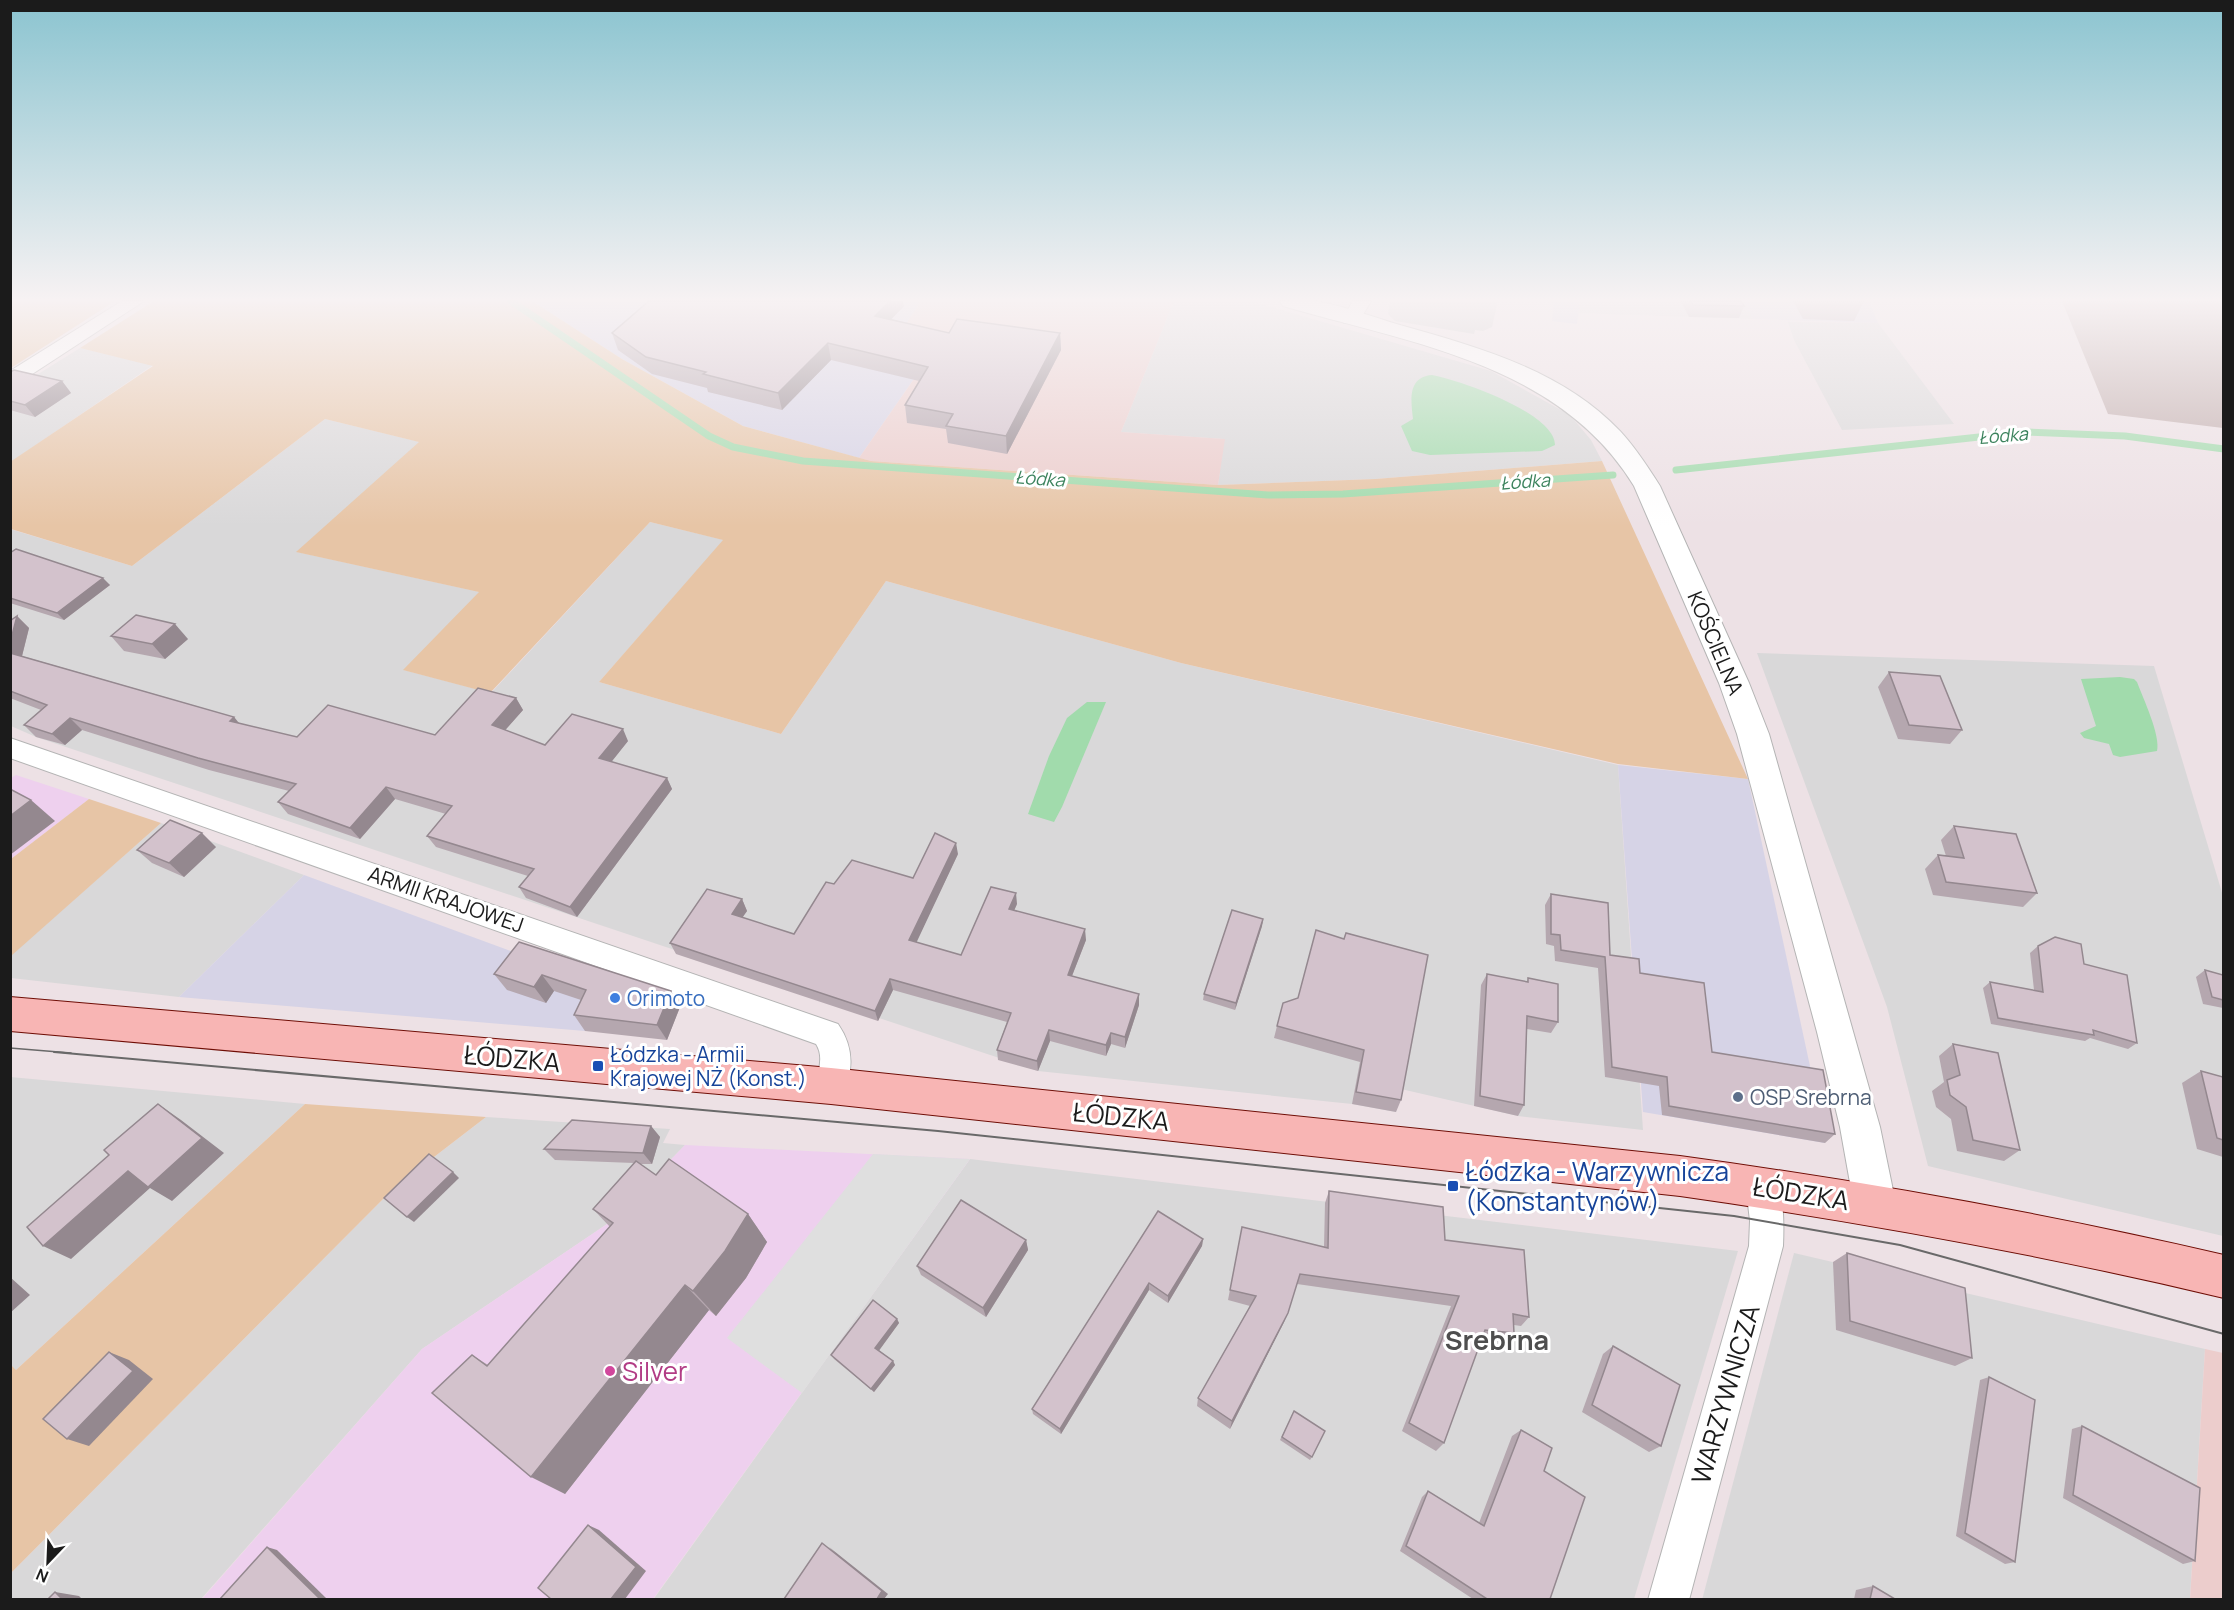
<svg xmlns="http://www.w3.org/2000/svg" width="2234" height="1610" font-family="Manrope,sans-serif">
<rect width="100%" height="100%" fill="#ede1e5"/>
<!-- residential -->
<g fill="#d9d8d9">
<polygon points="1174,301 1251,301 1491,371 1570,415 1591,440 1602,461 1375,479 1218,485 1224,439 1121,432"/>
<polygon points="1580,301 1744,301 1753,319 1578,313"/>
<polygon points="1788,322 1878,323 1954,424 1842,430 1794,340"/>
<polygon points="80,348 153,365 11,462 11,391"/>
<polygon points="325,419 420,442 297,552 480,592 404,670 491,693 650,522 724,540 599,682 781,734 886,581 1181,663 1618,765 1643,1130 1518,1116 1401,1089 1396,1112 1352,1104 1038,1071 36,737 11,726 10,529 132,566"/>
<polygon points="1757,653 2154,666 2223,896 2223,1236 1928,1166 1887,1007"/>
<polygon points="161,823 304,875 179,997 11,978 10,956"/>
<polygon points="10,1077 305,1104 16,1370 10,1365"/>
<polygon points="486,1117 670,1129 663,1143 685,1145 610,1222 422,1349 201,1599 11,1600 11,1573 395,1187"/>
<polygon points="970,1159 1738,1251 1634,1599 653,1600"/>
<polygon points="1794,1253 2205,1349 2190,1599 1702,1600"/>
</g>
<!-- commercial -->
<g fill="#eed0ee">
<polygon points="16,775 89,799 11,859 11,778"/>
<polygon points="685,1145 970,1159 653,1599 201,1600 422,1349 610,1222"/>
</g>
<!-- industrial -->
<g fill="#d6d3e6">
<polygon points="532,301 921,301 902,330 941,340 859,458 743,426 622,359"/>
<polygon points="1554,301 1580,301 1577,324 1552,321"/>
<polygon points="1744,301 1869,301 1878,323 1753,319"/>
<polygon points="1618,765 1748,779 1813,1080 1825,1143 1643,1112"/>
<polygon points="304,875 530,958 597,1006 585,1031 179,997"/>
</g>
<!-- religious -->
<polygon fill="#c9c9c9" points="1390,301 1498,301 1492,327 1483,331 1475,330 1474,334 1395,321 1388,314"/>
<!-- construction -->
<polygon fill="#c1adad" points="2062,301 2223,301 2223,428 2108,414"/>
<!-- farmland -->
<g fill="#eccdcc">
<polygon points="921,301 1174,301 1121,432 1225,439 1218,485 871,461 859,458 941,340 902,330"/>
<polygon points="2205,1349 2223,1353 2223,1599 2190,1600"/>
</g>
<!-- grass -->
<g fill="#e7c5a6">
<polygon points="11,301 115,301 11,368"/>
<polygon points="154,301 532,301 622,359 743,426 871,461 1218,485 1375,479 1602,461 1748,779 1618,764 1181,663 886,581 781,734 599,682 723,540 650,522 490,693 403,670 479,592 296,552 419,442 325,419 132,566 11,529 10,462 153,366 80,348"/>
<polygon points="89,799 161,823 11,956 11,859"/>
<polygon points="305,1104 486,1117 395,1187 11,1573 11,1365 16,1370"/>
</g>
<!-- parking -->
<polygon fill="#dfdfdf" points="873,1154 970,1159 802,1393 727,1338"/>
<!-- water -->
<g fill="#a1dbac">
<path d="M1432,375C1459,380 1555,413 1555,445L1542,451L1430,455L1412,451L1401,426L1413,419C1411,401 1407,377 1432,375Z"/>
<path d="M2120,677L2134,679L2137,682C2143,698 2161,736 2157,751L2120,757L2113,755L2109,744L2084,738L2080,733L2096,726L2081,679Z"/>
<polygon points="1087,702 1106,702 1062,807 1054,822 1028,814 1049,756 1067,718"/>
</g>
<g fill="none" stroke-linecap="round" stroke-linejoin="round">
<!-- stream -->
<g stroke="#a1dbac" stroke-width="7">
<polyline points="511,301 709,436 733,447 803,461 1268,495 1343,494 1613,475"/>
<polyline points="1676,470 2025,432 2125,436 2224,449"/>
</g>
<defs>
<g id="minor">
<polygon points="122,301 144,301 17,384 10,386 10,371"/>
<polygon points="1353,301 1371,301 1358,323 1344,323 1342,319"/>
<path d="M10,738L838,1024C854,1047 854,1071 842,1096L831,1101L820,1096C812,1078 827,1061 816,1044L10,758Z"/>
<path d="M1763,1171L1775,1175C1784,1198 1784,1222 1783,1246L1689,1600H1648L1749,1246L1750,1221L1746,1187L1751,1175Z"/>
</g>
<path id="tertiary" d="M1280,301C1292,301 1305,299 1316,301C1344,306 1373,317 1400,325C1478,347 1562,370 1620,431C1635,447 1648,467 1660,486L1749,683L1769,734L1880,1127L1896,1205L1890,1220L1875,1226L1860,1220L1854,1205L1840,1127L1817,1032L1737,734L1719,683L1634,486C1560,364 1410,343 1283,306Z"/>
<path id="secondary" d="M10,997L831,1068L1680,1156C1863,1181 2044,1213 2224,1255V1298C2044,1255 1863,1222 1680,1196L831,1104L10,1031Z"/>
</defs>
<!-- minor casing -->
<use href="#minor" stroke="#b4b4b4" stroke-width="2"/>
<!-- tertiary casing -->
<use href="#tertiary" stroke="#b4b4b4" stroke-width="2"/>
<!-- secondary casing -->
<use href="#secondary" stroke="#6f0e06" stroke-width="2"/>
<!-- minor -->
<use href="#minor" fill="#fff" fill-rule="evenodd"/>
<!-- tertiary -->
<use href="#tertiary" fill="#fff" fill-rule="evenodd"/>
<!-- secondary -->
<use href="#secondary" fill="#f8b5b4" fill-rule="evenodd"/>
<!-- tram-far1 -->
<polyline stroke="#696969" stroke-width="1.5" points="10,1048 71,1053"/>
<!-- tram -->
<polyline stroke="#696969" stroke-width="2" points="54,1052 938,1131 1734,1216 1900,1245 2224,1334"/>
</g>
<!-- wall -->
<g fill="#b5a7af">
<polygon points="1681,301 1741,301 1744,306 1739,318 1689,317"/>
<polygon points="1793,301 1864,301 1854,321 1803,319"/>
<polygon points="904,306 891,319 949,333 1060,333 1061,350 1007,454 948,443 946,429 907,423 905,405 919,381 831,360 782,410 708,392 707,388 652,374 618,350 612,333"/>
<polygon points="10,372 62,381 71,393 35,417 10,410"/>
<polygon points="10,553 110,585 64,620 10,603"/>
<polygon points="17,616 29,628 22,656 234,717 238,723 297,737 435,735 516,698 523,710 505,730 545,745 628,741 611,762 667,778 672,789 577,917 526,898 519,887 528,876 436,847 427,836 446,814 395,799 360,839 288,814 278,802 289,791 209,770 82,730 65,745 36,737 24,725 41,710 10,698 10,621"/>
<polygon points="111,636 188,639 165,659 124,651"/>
<polygon points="1889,672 1962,730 1950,744 1898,739 1878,687"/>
<polygon points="1954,826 2037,893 2023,907 1933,895 1925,869 1938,855 1946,856 1941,840"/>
<polygon points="216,847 184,877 152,863 137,850"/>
<polygon points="958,854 916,942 961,955 1017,904 1014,910 1086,940 1072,976 1139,1005 1125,1048 1111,1044 1106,1056 1050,1041 1038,1071 998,1060 997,1050 1007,1022 893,990 878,1021 676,954 670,943 742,899 747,911 742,918 794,934 913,878"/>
<polygon points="1551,894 1610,955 1640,973 1712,1052 1835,1134 1825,1143 1662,1115 1659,1086 1605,1077 1598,968 1555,961 1554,946 1546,944 1545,905"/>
<polygon points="1263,919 1262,926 1235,1010 1203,1000 1204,994"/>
<polygon points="1316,930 1401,1100 1396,1112 1352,1104 1360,1062 1274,1038 1277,1026 1298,998"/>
<polygon points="519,942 671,991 680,1007 667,1040 585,1031 574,1015 581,1000 554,991 546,1003 507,990 494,974"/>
<polygon points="2038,946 2084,964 2137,1043 2128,1049 2090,1038 2085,1041 1991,1024 1983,988 1990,982 2034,990 2030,953"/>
<polygon points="2205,970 2223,975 2223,1008 2203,1004 2196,977"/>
<polygon points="1487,974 1527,982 1528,978 1558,1022 1551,1033 1527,1029 1524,1105 1518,1116 1474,1106 1481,985"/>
<polygon points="1953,1044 2020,1150 2004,1161 1957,1151 1951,1119 1936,1107 1932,1091 1944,1082 1939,1056"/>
<polygon points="2201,1071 2223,1077 2223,1157 2197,1149 2182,1083"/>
<polygon points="651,1126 660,1137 652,1164 639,1164 656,1175 748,1214 767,1242 746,1278 716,1316 709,1310 565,1494 472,1355 488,1365 610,1227 593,1209 634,1163 555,1160 544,1149"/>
<polygon points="1329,1191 1445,1240 1529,1317 1521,1326 1514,1325 1514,1333 1506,1342 1481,1340 1444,1443 1436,1451 1402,1431 1451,1306 1297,1284 1284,1322 1230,1429 1197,1406 1198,1398 1250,1306 1228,1300 1242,1227 1324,1247 1325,1203"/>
<polygon points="1158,1211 1203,1239 1202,1246 1168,1303 1149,1290 1061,1434 1033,1414 1032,1409"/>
<polygon points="1026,1240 1028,1250 986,1317 921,1275 917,1266"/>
<polygon points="1847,1253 1972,1358 1955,1366 1836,1330 1833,1262"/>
<polygon points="897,1319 899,1323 879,1350 893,1361 895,1365 874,1392 834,1359 831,1355"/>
<polygon points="1613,1346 1661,1446 1649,1452 1582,1412 1603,1354"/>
<polygon points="1989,1377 2015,1562 2005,1564 1956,1536 1980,1380"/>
<polygon points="1294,1411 1312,1457 1310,1460 1280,1440"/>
<polygon points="2082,1426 2195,1561 2183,1564 2063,1498 2072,1429"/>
<polygon points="1521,1430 1544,1471 1550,1599 1473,1599 1400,1551 1422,1497 1428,1491 1479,1523 1512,1436"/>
<polygon points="1873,1586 1895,1599 1854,1599 1856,1590"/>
</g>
<!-- shaded-wall -->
<g fill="#94888f">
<polygon points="890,301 903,301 904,306 878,333 875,316"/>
<polygon points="1060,333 1061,350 1007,454 1006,436"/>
<polygon points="828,343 831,360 782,410 778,393"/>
<polygon points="62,381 71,393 35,417 25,405"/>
<polygon points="103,578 110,585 64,620 57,613"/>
<polygon points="17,616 29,628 20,664 10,654 10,643"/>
<polygon points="175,624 188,639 165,659 152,644"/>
<polygon points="516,698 523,710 499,737 492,725"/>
<polygon points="234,717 244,729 230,721"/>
<polygon points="70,718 82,730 65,745 52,734"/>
<polygon points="623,729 628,741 605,770 599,758"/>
<polygon points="667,778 672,789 577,917 570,907"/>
<polygon points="386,787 395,799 360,839 350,828"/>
<polygon points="31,800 55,821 10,855 10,816"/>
<polygon points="202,833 216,847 184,877 169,863"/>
<polygon points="956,843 958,854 912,952 909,940"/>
<polygon points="1016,893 1017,904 1010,920 1009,909"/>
<polygon points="742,899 747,911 737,925 732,914"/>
<polygon points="1263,919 1262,926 1235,1010 1236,1003"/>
<polygon points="1085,929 1086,940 1068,986 1068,975"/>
<polygon points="542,975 554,991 546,1003 534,987"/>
<polygon points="890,979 893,990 878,1021 875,1011"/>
<polygon points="671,991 680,1007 667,1040 657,1025"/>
<polygon points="1139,994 1139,1005 1125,1048 1125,1037"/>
<polygon points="1049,1030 1050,1041 1038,1071 1037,1061"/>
<polygon points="1111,1033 1111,1044 1106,1056 1106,1045"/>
<polygon points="158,1104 181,1120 224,1153 172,1201 150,1188 71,1259 43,1246"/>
<polygon points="651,1126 660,1137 652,1164 643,1153"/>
<polygon points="453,1172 459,1178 414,1222 407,1217"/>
<polygon points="748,1214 767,1242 746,1278 716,1316 693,1291"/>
<polygon points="1203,1239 1202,1246 1168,1303 1168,1296"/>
<polygon points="1026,1240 1028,1250 986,1317 983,1308"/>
<polygon points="10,1277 30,1295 10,1313"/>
<polygon points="1149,1283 1149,1290 1061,1434 1060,1429"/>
<polygon points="685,1285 709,1310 565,1494 531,1477"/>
<polygon points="1288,1313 1284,1322 1230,1429 1232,1421"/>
<polygon points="897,1319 899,1323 878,1352 875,1348"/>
<polygon points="109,1352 129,1360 153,1379 89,1446 67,1439"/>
<polygon points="893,1361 895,1365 874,1392 871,1389"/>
<polygon points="588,1525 599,1530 646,1571 625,1599 611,1599"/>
<polygon points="267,1547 277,1550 327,1599 320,1599"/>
<polygon points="829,1547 888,1594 884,1599 877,1599"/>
<polygon points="55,1592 79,1596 82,1599 62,1599"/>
</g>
<!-- building -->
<g fill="#d3c2cc" stroke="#94888f" stroke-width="1.5">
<polygon points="649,301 890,301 875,316 949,333 957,319 1060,333 1006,436 946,426 953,414 905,405 928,367 828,343 778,393 703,374 706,372 646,357 612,333"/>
<polygon points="1691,301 1741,301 1744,306 1693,305"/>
<polygon points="14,370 62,381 25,405 10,401 10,372"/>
<polygon points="16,549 103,578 57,613 10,598 10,553"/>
<polygon points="136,615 175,624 152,644 111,636"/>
<polygon points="17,616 10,643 10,621"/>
<polygon points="10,653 234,717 230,721 297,737 328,705 435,735 478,688 516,698 492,725 545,745 572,714 623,729 599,758 667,778 570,907 519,887 534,869 427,836 452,806 386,787 350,828 278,802 296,784 198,758 70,718 52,734 24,725 47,705 10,691"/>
<polygon points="1889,672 1940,676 1962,730 1909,725"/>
<polygon points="10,789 31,800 10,816"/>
<polygon points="170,820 202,833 169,863 137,850"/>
<polygon points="1954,826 2016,834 2037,893 1946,882 1938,855 1964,858"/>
<polygon points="935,833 956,843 909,940 961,955 991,887 1016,893 1009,909 1085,929 1068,975 1139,994 1125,1037 1111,1033 1106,1045 1049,1030 1037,1061 997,1050 1011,1013 890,979 875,1011 670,943 707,889 742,899 732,914 794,934 826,882 834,884 852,860 913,878"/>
<polygon points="1551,894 1608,903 1610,955 1639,959 1640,973 1704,983 1712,1052 1823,1070 1835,1134 1669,1106 1667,1077 1612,1067 1605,957 1561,950 1560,935 1551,934"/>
<polygon points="1232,910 1263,919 1236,1003 1204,994"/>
<polygon points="1316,930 1344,939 1346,933 1428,955 1401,1100 1356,1092 1364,1050 1277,1026 1283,1003 1298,998"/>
<polygon points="2055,937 2081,944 2084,964 2127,975 2137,1043 2093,1030 2094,1035 1998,1018 1990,982 2043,992 2038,946"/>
<polygon points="519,942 671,991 657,1025 574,1015 586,990 542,975 534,987 494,974"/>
<polygon points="2205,970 2223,975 2223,1000 2212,997"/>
<polygon points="1487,974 1528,982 1528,978 1558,984 1558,1022 1527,1016 1524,1105 1480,1096"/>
<polygon points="1953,1044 1998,1053 2020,1150 1973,1140 1966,1107 1950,1095 1947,1080 1960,1075"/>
<polygon points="2201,1071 2223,1077 2223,1140 2217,1138"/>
<polygon points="158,1104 202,1138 148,1187 128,1171 43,1246 27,1227 109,1155 104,1150"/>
<polygon points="572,1120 651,1126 643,1153 544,1149"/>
<polygon points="429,1154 453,1172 407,1217 384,1198"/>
<polygon points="669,1159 748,1214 725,1251 693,1291 685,1285 531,1477 432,1393 472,1355 487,1366 613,1223 593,1209 636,1161 656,1175"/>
<polygon points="1329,1191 1443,1207 1445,1240 1524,1250 1529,1317 1513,1314 1514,1333 1485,1330 1444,1443 1409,1423 1459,1296 1300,1274 1288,1313 1232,1421 1198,1398 1256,1296 1230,1290 1242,1227 1328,1248"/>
<polygon points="961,1200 1026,1240 983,1308 917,1266"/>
<polygon points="1158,1211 1203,1239 1168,1296 1149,1283 1060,1429 1032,1409"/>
<polygon points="1847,1253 1965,1288 1972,1358 1850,1321"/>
<polygon points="873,1300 897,1319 875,1348 893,1361 871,1389 831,1355"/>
<polygon points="1613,1346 1680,1385 1661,1446 1592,1405"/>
<polygon points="109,1352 133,1371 67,1439 43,1419"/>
<polygon points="1989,1377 2035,1400 2015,1562 1965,1533"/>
<polygon points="1294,1411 1325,1431 1312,1457 1282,1437"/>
<polygon points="2082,1426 2200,1488 2195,1561 2073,1495"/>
<polygon points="1521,1430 1552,1448 1544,1471 1585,1497 1550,1599 1487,1599 1406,1546 1428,1491 1484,1526"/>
<polygon points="588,1525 636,1567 611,1599 551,1599 538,1588"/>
<polygon points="822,1543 882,1591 877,1599 784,1599"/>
<polygon points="267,1547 320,1599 220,1599"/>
<polygon points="1873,1586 1895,1599 1870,1599"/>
<polygon points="55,1592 62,1599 48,1599"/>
</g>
<!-- sky -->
<linearGradient id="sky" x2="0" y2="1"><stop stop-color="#8bc4d0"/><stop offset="0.57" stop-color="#f7f2f3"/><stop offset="1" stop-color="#f7f2f3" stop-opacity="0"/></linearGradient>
<rect width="2234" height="526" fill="url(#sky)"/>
<!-- markers -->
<circle fill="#3f7fe0" stroke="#fff" stroke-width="2" cx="615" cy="998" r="6"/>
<g fill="#1a4fb4" stroke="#fff" stroke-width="2">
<rect x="592" y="1060" width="12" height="12" rx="3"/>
<rect x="1447" y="1180" width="12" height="12" rx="3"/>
</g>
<circle fill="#5c6f8a" stroke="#fff" stroke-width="2" cx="1738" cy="1097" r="6"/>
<circle fill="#d1479c" stroke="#fff" stroke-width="2" cx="610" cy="1371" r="6"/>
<g text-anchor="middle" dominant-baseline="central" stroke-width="6" stroke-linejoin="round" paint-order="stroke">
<!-- far-water labels -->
<g font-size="18" font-style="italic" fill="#3c835d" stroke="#fff">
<text transform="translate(2003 435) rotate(-5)">Łódka</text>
<text transform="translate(1040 478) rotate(4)">Łódka</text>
<text transform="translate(1525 481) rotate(-4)">Łódka</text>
</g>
<!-- street labels -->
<g font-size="21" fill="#1b1b1b" stroke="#fff">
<text transform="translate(1716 643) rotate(67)">KOŚCIELNA</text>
<text transform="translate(446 899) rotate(19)">ARMII KRAJOWEJ</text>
</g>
<!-- shop labels -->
<g font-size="21" fill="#366cbe" stroke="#fff" text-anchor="start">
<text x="627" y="998">Orimoto</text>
</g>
<!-- transit labels -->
<g font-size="21" fill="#164399" stroke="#fff" text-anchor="start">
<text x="610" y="1054">Łódzka - Armii<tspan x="610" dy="24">Krajowej NŻ (Konst.)</tspan></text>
</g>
<!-- service labels -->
<g font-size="21" fill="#4e5e75" stroke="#fff" text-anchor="start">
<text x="1750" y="1097">OSP Srebrna</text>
</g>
<!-- near-street labels -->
<g font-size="26" fill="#1b1b1b" stroke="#fff">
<text transform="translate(512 1058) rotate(5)">ŁÓDZKA</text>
<text transform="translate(1121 1116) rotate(6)">ŁÓDZKA</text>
<text transform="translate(1801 1193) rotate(9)">ŁÓDZKA</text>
<text transform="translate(1725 1394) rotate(-74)">WARZYWNICZA</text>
</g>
<!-- near-transit labels -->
<g font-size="26" fill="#164399" stroke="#fff" text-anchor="start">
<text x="1465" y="1171">Łódzka - Warzywnicza<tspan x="1465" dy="30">(Konstantynów)</tspan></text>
</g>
<!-- near-hotel labels -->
<g font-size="26" fill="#b23c85" stroke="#fff" text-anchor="start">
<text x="622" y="1371">Silver</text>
</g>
<!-- near-neighbourhood labels -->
<g font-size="27" font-weight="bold" fill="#4e4e4e" stroke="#fff">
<text x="1497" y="1339">Srebrna</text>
</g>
</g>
<!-- border -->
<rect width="2234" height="1610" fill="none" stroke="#1b1b1b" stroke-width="24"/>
<!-- north arrow -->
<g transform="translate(48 1562) rotate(203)" stroke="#ffffff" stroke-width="4.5" paint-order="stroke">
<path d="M0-4.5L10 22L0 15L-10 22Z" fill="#1b1b1b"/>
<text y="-9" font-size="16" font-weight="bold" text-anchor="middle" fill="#1b1b1b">N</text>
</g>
</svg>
